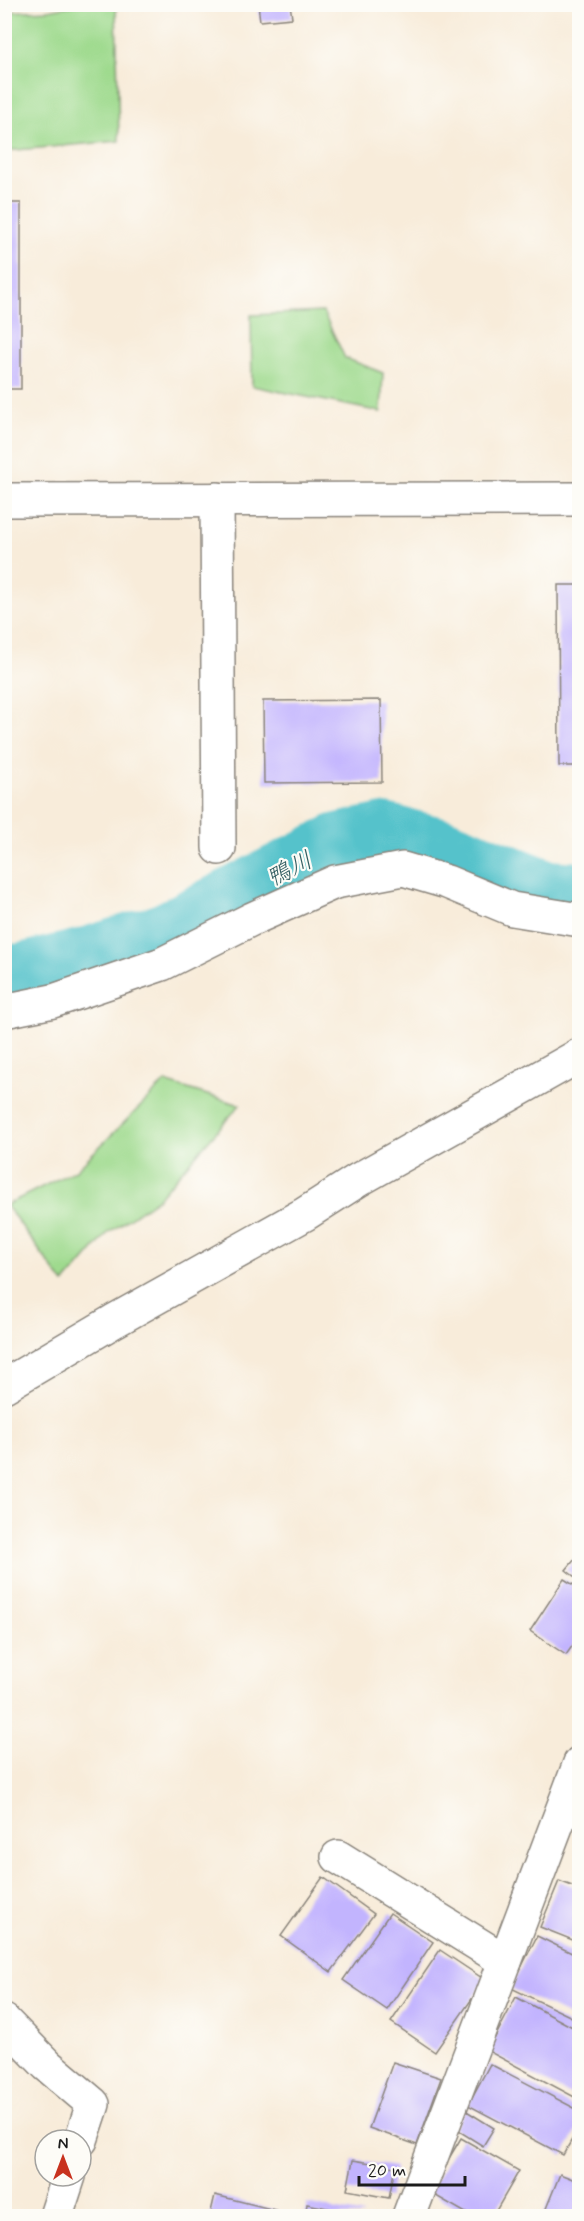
<svg xmlns="http://www.w3.org/2000/svg" width="584" height="2221" font-family="Mynerve,'Klee One',sans-serif">
<rect width="100%" height="100%" fill="#fdfcf7"/>
<filter id="ink" filterUnits="userSpaceOnUse"><feTurbulence type="fractalNoise" baseFrequency=".0167" numOctaves="2"/><feDisplacementMap in="SourceGraphic" scale="12" xChannelSelector="R" yChannelSelector="G"/><feConvolveMatrix kernelMatrix="1 2 1 2 8 2 1 2 1" color-interpolation-filters="sRGB"/></filter>
<filter id="wash" filterUnits="userSpaceOnUse"><feTurbulence type="fractalNoise" baseFrequency=".008" numOctaves="4" result="noise"/><feDisplacementMap in="SourceGraphic" scale="24" xChannelSelector="R" yChannelSelector="G"/><feGaussianBlur stdDeviation="1.35" result="paint"/><feColorMatrix in="noise" values="0 0 0 0 0 0 0 0 0 0 0 0 0 0 0 0 0 1.4 0 .05"/><feComposite in="paint" operator="in"/></filter>
<g filter="url(#wash)">
<rect width="100%" height="100%" fill="#f8ecda"/>
<!-- green -->
<g fill="#9fda8e" stroke="#5e7b55" stroke-width="1.5">
<polygon points="80,4 116,5 119,141 5,151 5,12 48,10"/>
<polygon points="323,312 345,358 383,373 381,412 252,386 251,315"/>
<polygon points="165,1082 240,1105 157,1199 107,1234 64,1284 6,1205 76,1170"/>
</g>
<g fill="none" stroke-linecap="round" stroke-linejoin="round">
<!-- river -->
<polyline stroke="#55c2cb" stroke-width="64" points="4,975 17,976 84,960 166,934 338,845 384,835 440,849 548,892 580,894"/>
</g>
<g id="blocks">
<!-- building -->
<g fill="#c2b4fe">
<polygon points="258,4 290,4 292,18 260,21"/>
<rect x="4" y="203" width="17" height="186"/>
<polygon points="558,585 580,585 580,766 559,766"/>
<polygon points="381,700 382,782 264,783 263,701"/>
<polygon points="580,1553 580,1581 566,1570"/>
<polygon points="564,1579 580,1589 580,1635 566,1655 530,1631"/>
<polygon points="323,1877 374,1914 331,1972 281,1936"/>
<polygon points="559,1881 580,1889 580,1943 540,1927"/>
<polygon points="390,1913 433,1942 387,2010 343,1980"/>
<polygon points="537,1936 580,1957 580,2021 511,1988"/>
<polygon points="440,1950 485,1980 435,2052 391,2022"/>
<polygon points="516,1997 580,2031 580,2100 488,2051"/>
<polygon points="393,2062 441,2078 417,2145 369,2128"/>
<polygon points="490,2064 580,2111 580,2126 563,2155 468,2105"/>
<polygon points="465,2110 494,2128 483,2146 454,2128"/>
<polygon points="461,2138 519,2171 493,2216 471,2216 429,2192"/>
<polygon points="353,2160 395,2167 389,2198 347,2190"/>
<polygon points="560,2174 580,2182 580,2216 543,2216"/>
<polygon points="215,2195 291,2214 290,2216 210,2216"/>
<polygon points="307,2204 363,2215 363,2216 305,2216"/>
</g>
</g>
</g>
<g filter="url(#ink)">
<use href="#blocks" fill-opacity="0" stroke="#8a847b" stroke-width="1.5"/>
<g fill="none" stroke-linecap="round" stroke-linejoin="round">
<defs>
<g id="minor">
<polyline points="217,499 219,848"/>
<polyline points="4,500 580,499"/>
<polyline points="4,1011 53,1001 162,964 252,919 335,882 403,869 447,882 512,909 580,920"/>
<polyline points="4,1386 114,1321 305,1214 358,1180 580,1055"/>
<polyline points="338,1857 505,1961"/>
<polyline points="4,2021 47,2065 93,2104 81,2140"/>
<polyline points="56,2216 69,2176"/>
<polyline points="409,2216 580,1763"/>
</g>
</defs>
<!-- minor casing -->
<use href="#minor" stroke="#8a847b" stroke-width="36"/>
<!-- minor -->
<use href="#minor" stroke="#fff" stroke-width="33"/>
</g>
</g>
<g text-anchor="middle" dominant-baseline="central" stroke-width="4.5" stroke-linejoin="round" paint-order="stroke">
<!-- water labels -->
<g font-size="24" font-style="italic" fill="#335e62" stroke="#fdfcf7">
<text transform="translate(290 870) rotate(-27)">鴨川</text>
</g>
</g>
<!-- margin -->
<rect width="584" height="2221" fill="none" stroke="#fdfcf7" stroke-width="24"/>
<!-- north arrow -->
<g transform="translate(63 2158)"><circle r="28" fill="#fdfcf7" stroke="#a3a29f" stroke-width="1.5"/>
<path d="M0-4.5L10 22L0 15L-10 22Z" fill="#c8321e"/>
<text y="-9" font-size="16" font-weight="bold" text-anchor="middle" fill="#1c1c1c">N</text>
</g>
<!-- scale -->
<path d="M359 2176v9h106v-9" fill="none" stroke="#1c1c1c" stroke-width="3"/>
<text x="368" y="2176" font-size="18" fill="#1c1c1c" stroke="#fdfcf7" stroke-width="4.5" paint-order="stroke">20 m</text>
</svg>
